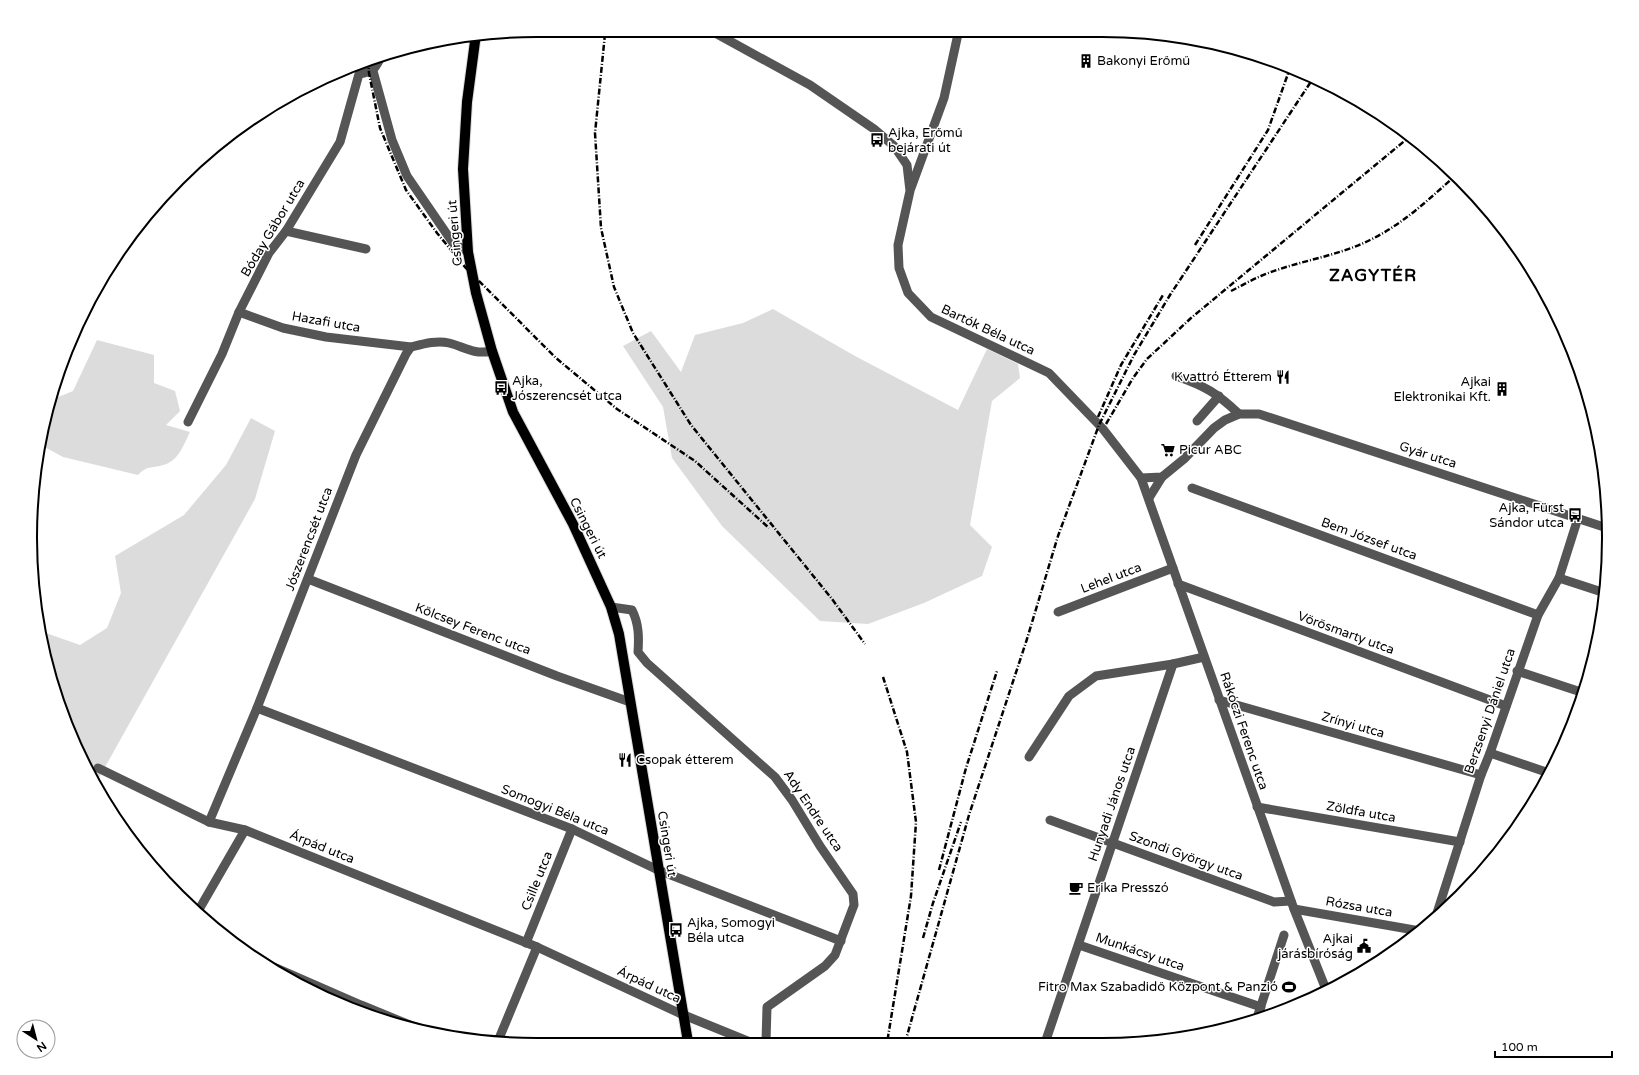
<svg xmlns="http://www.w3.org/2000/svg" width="1639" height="1075" font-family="'Varela Round',sans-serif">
<rect width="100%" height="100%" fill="#fff"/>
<!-- green -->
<g fill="#dcdcdc">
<polygon points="773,309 855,356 958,410 987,349 1018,364 1020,378 992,401 970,525 992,547 982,576 924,603 868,624 820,621 722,526 672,458 663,407 623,346 651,331 681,372 695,335 743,323"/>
<path d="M97,340L154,355V383L175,391L180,411L166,425L190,432C184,444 178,462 163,465C150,469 148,465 138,475L63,457L39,444L53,396L56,398L73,391Z"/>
<polygon points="251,418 275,431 255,499 95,785 69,731 40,637 39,628 43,632 80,645 107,628 121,593 115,556 184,515 226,465"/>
</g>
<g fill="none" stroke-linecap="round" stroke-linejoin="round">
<defs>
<polyline id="major" points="476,34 467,102 463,169 468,252 476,293 492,351 513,412 573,524 611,607 619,634 688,1042"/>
</defs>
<!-- major casing -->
<use href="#major" stroke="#dbdbdb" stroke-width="12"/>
<!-- minor -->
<g stroke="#555" stroke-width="9">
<polyline points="717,34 810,85 874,129 894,146 907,165 910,191 898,245 899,268 908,293 931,317 1049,373 1103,429 1141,478 1294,909 1327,992"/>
<polyline points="373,71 392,140 407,176 453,243 468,252"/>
<polyline points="911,188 944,98 958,34"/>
<polyline points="286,231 366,249"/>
<polyline points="239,312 283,328 326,337 411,347"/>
<path d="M1176,376C1205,386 1217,393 1239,414"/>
<polyline points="1197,421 1219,396"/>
<path d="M188,422L222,354L239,312L269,253L286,231L340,142L359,74C375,72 375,68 382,55"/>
<polyline points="1141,478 1162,477 1184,459 1214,428 1225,420 1239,414 1259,414 1607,528"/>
<polyline points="1192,488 1538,615"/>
<polyline points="1149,498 1162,477"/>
<polyline points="1559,578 1605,593"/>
<polyline points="308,579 557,676 630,702"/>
<polyline points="1178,584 1506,706"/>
<path d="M611,607L632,610C639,624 639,637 638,652L647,663L775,777L792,800L820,846L853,894L854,905L835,955L825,966L767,1007L766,1042"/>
<polyline points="1058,612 1173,568"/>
<polyline points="1517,671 1584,693"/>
<polyline points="1219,700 1481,775"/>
<polyline points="257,708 572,829 658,870 841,941"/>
<polyline points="1490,753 1549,773"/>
<polyline points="1029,757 1069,696 1096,676 1173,664"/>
<polyline points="98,768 209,822 245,830 537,947 679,1013 750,1042"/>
<polyline points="1257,807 1460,842"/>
<polyline points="1050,820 1274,902 1291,901"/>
<path d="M209,822L257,708L356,455L406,354L411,347C423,344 437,340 449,343C465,347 473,355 492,351"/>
<polyline points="1294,909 1420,931"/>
<polyline points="197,913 245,830"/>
<polyline points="1436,916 1481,775 1490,753 1538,615 1559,578 1578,518"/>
<polyline points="526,943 572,829"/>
<polyline points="1079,945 1261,1007"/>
<polyline points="274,967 361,1005 427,1032"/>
<polyline points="1257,1018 1284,935"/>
<polyline points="498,1041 537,947"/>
<polyline points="1045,1043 1173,664 1204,657"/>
</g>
<!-- major -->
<use href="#major" stroke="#000" stroke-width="10"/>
<!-- rail -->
<g stroke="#000" stroke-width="2.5" stroke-dasharray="6 2 1 2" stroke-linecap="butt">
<polyline points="605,34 595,133 601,228 614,287 633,333 691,425 832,599 865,644"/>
<polyline points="368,60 369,73 380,128 406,190 437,233 465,267 556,358 617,409 695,461 769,528"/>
<polyline points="1195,245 1268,130 1290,68"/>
<path d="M1231,291C1241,286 1251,280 1261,276C1296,261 1336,257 1370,240C1403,224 1428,200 1455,176"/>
<polyline points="1098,417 1121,365 1163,295"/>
<polyline points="1106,424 1133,378 1147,359 1191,318 1408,138"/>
<polyline points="883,677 907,752 916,822 911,896 887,1043"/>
<polyline points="939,870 966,768 997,671"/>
<polyline points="923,938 933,903 961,822"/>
<polyline points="905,1043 969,815 1027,639 1058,536 1099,425 1134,355 1170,295 1314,77"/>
</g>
</g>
<!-- icons -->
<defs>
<symbol id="building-bare" viewBox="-9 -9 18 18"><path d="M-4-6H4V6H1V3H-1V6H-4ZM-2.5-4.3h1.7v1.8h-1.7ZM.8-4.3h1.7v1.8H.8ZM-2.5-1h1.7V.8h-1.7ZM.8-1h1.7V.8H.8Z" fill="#000" stroke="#fff" stroke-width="2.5" paint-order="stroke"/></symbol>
<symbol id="bus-bare" viewBox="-9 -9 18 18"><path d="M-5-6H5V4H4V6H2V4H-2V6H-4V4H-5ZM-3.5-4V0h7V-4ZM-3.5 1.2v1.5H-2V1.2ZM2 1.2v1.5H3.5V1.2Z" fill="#000" stroke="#fff" stroke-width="2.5" paint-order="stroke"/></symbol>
<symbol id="restaurant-bare" viewBox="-9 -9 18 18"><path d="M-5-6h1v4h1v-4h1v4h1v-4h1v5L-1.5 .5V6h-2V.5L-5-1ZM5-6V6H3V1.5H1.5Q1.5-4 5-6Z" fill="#000" stroke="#fff" stroke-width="2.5" paint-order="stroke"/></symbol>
<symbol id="supermarket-bare" viewBox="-9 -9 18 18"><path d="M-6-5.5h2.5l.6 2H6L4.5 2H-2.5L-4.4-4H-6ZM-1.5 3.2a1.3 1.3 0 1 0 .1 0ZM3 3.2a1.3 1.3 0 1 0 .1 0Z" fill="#000" stroke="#fff" stroke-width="2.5" paint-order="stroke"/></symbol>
<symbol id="cafe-bare" viewBox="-9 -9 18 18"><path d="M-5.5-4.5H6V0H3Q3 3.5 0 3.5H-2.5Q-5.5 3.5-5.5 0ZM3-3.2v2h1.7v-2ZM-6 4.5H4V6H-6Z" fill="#000" stroke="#fff" stroke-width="2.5" paint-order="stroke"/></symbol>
<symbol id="civic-bare" viewBox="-9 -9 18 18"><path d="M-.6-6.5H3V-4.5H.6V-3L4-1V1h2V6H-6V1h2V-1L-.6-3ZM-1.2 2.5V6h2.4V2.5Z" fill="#000" stroke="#fff" stroke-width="2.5" paint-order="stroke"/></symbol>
<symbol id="stadium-bare" viewBox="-9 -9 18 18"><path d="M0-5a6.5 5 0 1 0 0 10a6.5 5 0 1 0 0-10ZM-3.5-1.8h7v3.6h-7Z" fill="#000" stroke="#fff" stroke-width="2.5" paint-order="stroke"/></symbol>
</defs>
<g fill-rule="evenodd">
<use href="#building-bare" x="1076" y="51" width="20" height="20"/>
<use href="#bus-bare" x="867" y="130" width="20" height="20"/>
<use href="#restaurant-bare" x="1273" y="367" width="20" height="20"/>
<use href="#bus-bare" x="491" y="378" width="20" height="20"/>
<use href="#building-bare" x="1492" y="379" width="20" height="20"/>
<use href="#supermarket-bare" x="1158" y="440" width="20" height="20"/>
<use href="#bus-bare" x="1565" y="505" width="20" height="20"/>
<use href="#restaurant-bare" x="615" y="750" width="20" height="20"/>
<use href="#cafe-bare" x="1066" y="878" width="20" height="20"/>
<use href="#bus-bare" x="666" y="920" width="20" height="20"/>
<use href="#civic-bare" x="1354" y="936" width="20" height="20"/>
<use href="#stadium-bare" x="1279" y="977" width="20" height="20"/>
</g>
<g text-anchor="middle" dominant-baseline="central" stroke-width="3" stroke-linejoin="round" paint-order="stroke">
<!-- poi labels -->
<g font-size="13" fill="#000" stroke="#fff" text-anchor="start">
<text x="1097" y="61">Bakonyi Erőmű</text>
<text x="888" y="133">Ajka, Erőmű<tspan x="888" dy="15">bejárati út</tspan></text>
<text x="1272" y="377" text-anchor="end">Kvattró Étterem</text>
<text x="512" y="381">Ajka,<tspan x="512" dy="15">Jószerencsét utca</tspan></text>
<text x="1491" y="382" text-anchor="end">Ajkai<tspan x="1491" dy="15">Elektronikai Kft.</tspan></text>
<text x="1179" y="450">Picur ABC</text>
<text x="1564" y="508" text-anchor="end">Ajka, Fürst<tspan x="1564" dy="15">Sándor utca</tspan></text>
<text x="636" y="760">Csopak étterem</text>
<text x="1087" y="888">Erika Presszó</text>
<text x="687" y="923">Ajka, Somogyi<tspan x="687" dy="15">Béla utca</tspan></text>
<text x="1353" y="939" text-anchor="end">Ajkai<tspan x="1353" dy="15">járásbíróság</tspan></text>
<text x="1278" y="987" text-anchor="end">Fitro Max Szabadidő Központ &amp; Panzió</text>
</g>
<!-- street labels -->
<g font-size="13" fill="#000" stroke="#fff">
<text transform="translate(273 228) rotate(-59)">Bóday Gábor utca</text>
<text transform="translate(455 233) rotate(-95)">Csingeri út</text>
<text transform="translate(326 322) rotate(10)">Hazafi utca</text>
<text transform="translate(988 330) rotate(25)">Bartók Béla utca</text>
<text transform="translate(1428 455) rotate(18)">Gyár utca</text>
<text transform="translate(588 528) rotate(63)">Csingeri út</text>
<text transform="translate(309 539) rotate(-69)">Jószerencsét utca</text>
<text transform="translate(1369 539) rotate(20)">Bem József utca</text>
<text transform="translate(1111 578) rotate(-21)">Lehel utca</text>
<text transform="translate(473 629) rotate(21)">Kölcsey Ferenc utca</text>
<text transform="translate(1346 633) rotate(20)">Vörösmarty utca</text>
<text transform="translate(1490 711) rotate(-71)">Berzsenyi Dániel utca</text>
<text transform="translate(1353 725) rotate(16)">Zrínyi utca</text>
<text transform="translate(1244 731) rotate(71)">Rákóczi Ferenc utca</text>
<text transform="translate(1112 804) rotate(-71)">Hunyadi János utca</text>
<text transform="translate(555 810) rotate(22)">Somogyi Béla utca</text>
<text transform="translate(813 811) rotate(56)">Ady Endre utca</text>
<text transform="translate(1361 812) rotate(10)">Zöldfa utca</text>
<text transform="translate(667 844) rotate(81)">Csingeri út</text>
<text transform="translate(322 847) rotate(22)">Árpád utca</text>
<text transform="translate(1186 856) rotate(20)">Szondi György utca</text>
<text transform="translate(537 881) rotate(-68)">Csille utca</text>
<text transform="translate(1359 907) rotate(10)">Rózsa utca</text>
<text transform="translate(1140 952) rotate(19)">Munkácsy utca</text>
<text transform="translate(649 985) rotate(25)">Árpád utca</text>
</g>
<!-- district labels -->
<g font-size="17" font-weight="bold" letter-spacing="1" fill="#000" stroke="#fff">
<text x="1373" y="275">ZAGYTÉR</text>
</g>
</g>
<!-- crop -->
<path d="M0 0H1639V1075H0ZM537 37H1102A500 500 0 0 1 1602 537V538A500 500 0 0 1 1102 1038H537A500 500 0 0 1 37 538V537A500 500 0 0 1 537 37Z" fill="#fff" fill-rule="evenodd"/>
<path fill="none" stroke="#000" stroke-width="2" d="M537 37H1102A500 500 0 0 1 1602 537V538A500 500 0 0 1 1102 1038H537A500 500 0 0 1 37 538V537A500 500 0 0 1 537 37Z"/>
<!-- north arrow -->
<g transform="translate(36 1039) rotate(144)"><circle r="19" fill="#ffffff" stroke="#999999"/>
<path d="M0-3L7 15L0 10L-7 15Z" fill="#000000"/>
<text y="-6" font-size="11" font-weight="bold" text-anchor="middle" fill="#000000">N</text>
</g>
<!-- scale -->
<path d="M1495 1051v6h117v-6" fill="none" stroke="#000000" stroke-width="2"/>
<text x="1501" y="1051" font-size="12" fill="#000000" stroke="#ffffff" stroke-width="3" paint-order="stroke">100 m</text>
</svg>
